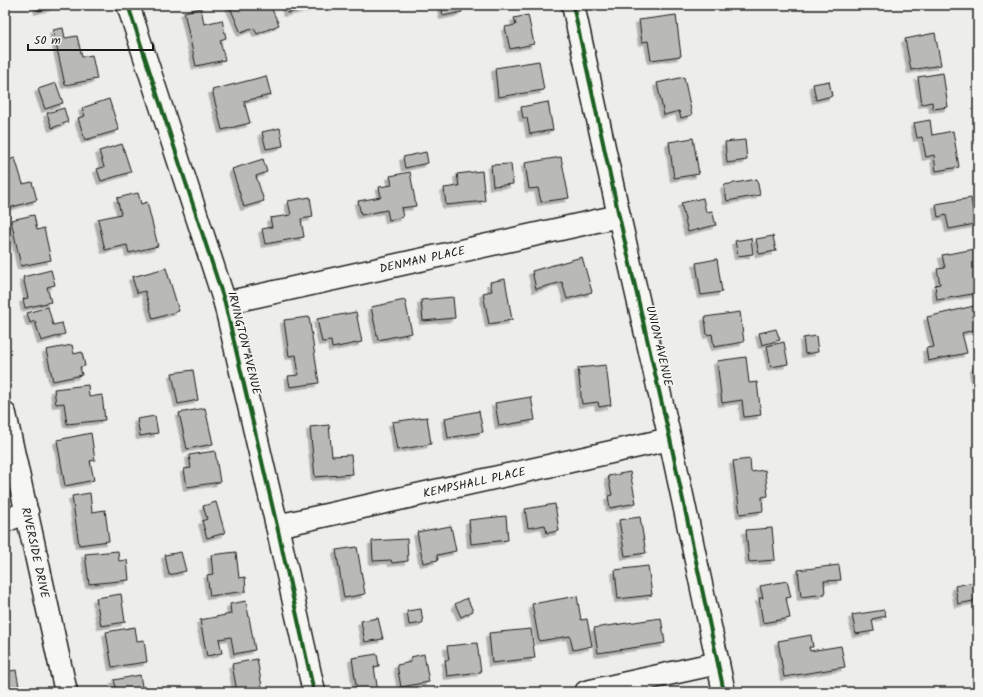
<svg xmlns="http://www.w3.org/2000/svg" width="983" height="697" font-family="Kalam,sans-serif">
<defs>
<filter id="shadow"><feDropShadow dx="-3.5" dy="3.5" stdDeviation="0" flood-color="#0004"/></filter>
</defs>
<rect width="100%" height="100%" fill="#edede9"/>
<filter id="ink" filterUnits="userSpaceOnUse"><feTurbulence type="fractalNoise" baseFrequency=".025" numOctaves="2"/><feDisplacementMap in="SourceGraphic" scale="8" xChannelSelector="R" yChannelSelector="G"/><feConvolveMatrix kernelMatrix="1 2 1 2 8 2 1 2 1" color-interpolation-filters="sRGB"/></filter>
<g filter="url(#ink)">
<!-- building -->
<g fill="#b9b9b6" stroke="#1c1c1c" filter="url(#shadow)">
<polygon points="37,5 60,5 38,11"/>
<polygon points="229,5 270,5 279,25 257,34 254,28 241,33"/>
<polygon points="285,5 315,5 315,7 287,13"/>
<polygon points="441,5 461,5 462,12 443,16"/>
<polygon points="201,8 204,24 222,20 226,38 220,40 225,60 196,66 184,12"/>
<polygon points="528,15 534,44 510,49 505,27 516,25 514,18"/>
<polygon points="676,15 681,56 651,60 648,41 642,42 639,20"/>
<polygon points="63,28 65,38 77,36 82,57 92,55 97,79 65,85 53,30"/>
<polygon points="935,33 941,65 911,70 905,39"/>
<polygon points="539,61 544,90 498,97 495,68"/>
<polygon points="943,73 948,107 933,109 932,102 922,104 918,77"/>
<polygon points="266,76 271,95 244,101 250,123 222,130 212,90"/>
<polygon points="684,77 692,115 681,118 679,111 664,115 657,83"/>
<polygon points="829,81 832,96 816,100 813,84"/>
<polygon points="56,83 63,103 45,109 38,89"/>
<polygon points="109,99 119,130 85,140 78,118 85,116 82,108"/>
<polygon points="548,102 553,130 530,134 527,118 523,118 521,107"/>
<polygon points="64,108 68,122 52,128 47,113"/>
<polygon points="930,120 932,135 953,131 959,167 936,171 934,155 926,157 922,137 917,138 914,123"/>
<polygon points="280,128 283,146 266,149 262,132"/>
<polygon points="693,138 699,174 674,178 669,142"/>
<polygon points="745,140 747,160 727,163 725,142"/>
<polygon points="122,144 131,172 101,181 97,169 104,167 99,151"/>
<polygon points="426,152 428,163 405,168 403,157"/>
<polygon points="561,157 569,198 541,202 538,188 529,189 525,163"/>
<polygon points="15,158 23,184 32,182 37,200 5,209 5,161"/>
<polygon points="263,159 267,172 256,176 264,201 244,207 232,169"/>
<polygon points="511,164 513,184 493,186 491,165"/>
<polygon points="482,171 485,201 446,205 444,188 459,186 457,174"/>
<polygon points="410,172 416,206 401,208 403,217 389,220 387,210 361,215 358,201 381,197 379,187 392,185 390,176"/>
<polygon points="757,179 760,195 727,201 724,185"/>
<polygon points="138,193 141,204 147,202 158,246 129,253 127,245 105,250 98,219 121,214 117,198"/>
<polygon points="310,197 313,217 301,219 304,237 265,244 262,229 272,227 270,218 291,215 288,201"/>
<polygon points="703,198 706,212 712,211 716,225 688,232 681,203"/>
<polygon points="971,198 975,224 949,229 946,215 938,217 936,204"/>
<polygon points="34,215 37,230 44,228 51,260 21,266 11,220"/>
<polygon points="773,236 776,251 759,254 756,239"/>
<polygon points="751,238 753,254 738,256 735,241"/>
<polygon points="975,249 978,260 978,293 937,300 935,285 940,284 937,269 945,268 942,255"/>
<polygon points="582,257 592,292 567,299 562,282 536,289 532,271"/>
<polygon points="717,259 722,292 701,295 696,263"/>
<polygon points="166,268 179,311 153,319 145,291 137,293 132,277"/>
<polygon points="51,270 55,285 47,287 51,302 25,308 23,299 28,298 23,277"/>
<polygon points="505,279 512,320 489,324 483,293 492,291 490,282"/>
<polygon points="453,297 455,318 423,321 421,300"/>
<polygon points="405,300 412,333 378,340 371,307"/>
<polygon points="978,305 978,329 962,333 967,353 928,361 926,348 934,347 927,317"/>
<polygon points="48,307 53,325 62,323 65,334 41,341 35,321 30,323 27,313"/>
<polygon points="356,312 362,342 332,348 331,341 322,342 317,319"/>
<polygon points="740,312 744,342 714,347 712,334 707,335 705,317"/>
<polygon points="309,317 319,383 290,387 288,376 299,375 296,355 289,356 284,320"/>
<polygon points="776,329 780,340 762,345 759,333"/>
<polygon points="816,336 818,352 805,354 803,338"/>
<polygon points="784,342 788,364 771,367 767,346"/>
<polygon points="72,345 74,354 82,352 85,366 80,367 82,375 53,381 46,350"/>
<polygon points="746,357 749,383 757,382 761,415 744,417 742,400 722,403 717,361"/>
<polygon points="606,365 611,405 599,407 598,402 582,404 578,368"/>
<polygon points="978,367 978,398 973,368"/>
<polygon points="193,370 198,400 178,404 172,373"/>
<polygon points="88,385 89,397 102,395 105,420 67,424 64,403 56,404 54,389"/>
<polygon points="531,397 535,420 499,426 495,403"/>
<polygon points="205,408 213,444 187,449 179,413"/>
<polygon points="479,411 483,432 448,438 445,418"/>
<polygon points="155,416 158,433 140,436 137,419"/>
<polygon points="427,417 431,444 397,450 392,422"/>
<polygon points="329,425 332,456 351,455 353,474 315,477 310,427"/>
<polygon points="91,433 95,460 90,461 94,480 65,486 57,440"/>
<polygon points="215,451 220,482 187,487 184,469 191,468 189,455"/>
<polygon points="750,459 751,472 765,470 768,496 762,497 763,511 740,514 733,461"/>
<polygon points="630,472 636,503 610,508 608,496 612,495 608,476"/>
<polygon points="90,493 92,512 105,510 109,541 79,545 72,496"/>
<polygon points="216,502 225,533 207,538 202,521 207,519 203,506"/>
<polygon points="555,504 559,531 547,533 545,525 528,528 525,509"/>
<polygon points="506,516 508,540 471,544 469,520"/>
<polygon points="640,517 646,553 625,556 619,520"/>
<polygon points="451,526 456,551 437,555 438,560 423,563 417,532"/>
<polygon points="772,528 775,560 749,562 746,530"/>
<polygon points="407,539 408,561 392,563 391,560 373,561 372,541"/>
<polygon points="357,547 365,594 344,598 336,550"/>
<polygon points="118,551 119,561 127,560 129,580 89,584 85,554"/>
<polygon points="181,552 186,571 169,575 165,555"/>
<polygon points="236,552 239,578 245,577 246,591 210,596 207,575 213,574 211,555"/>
<polygon points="839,565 841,580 824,581 825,594 801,597 798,570"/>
<polygon points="648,566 652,595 618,599 615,570"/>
<polygon points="787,581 791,597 786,598 790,618 763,623 759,598 763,598 760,586"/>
<polygon points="978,581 978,600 958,604 955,586"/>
<polygon points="121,594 125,622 101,626 96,598"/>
<polygon points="577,596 581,620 587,619 592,646 573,650 570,636 539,641 532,604"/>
<polygon points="467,598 473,611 461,617 455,604"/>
<polygon points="246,601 255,650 234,654 231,637 219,639 222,653 207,656 200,620 231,614 230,604"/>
<polygon points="421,609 423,623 409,625 407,611"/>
<polygon points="884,610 886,616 872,619 874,631 856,634 852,615"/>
<polygon points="378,618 383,639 365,642 361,621"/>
<polygon points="661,618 665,643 598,653 594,628"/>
<polygon points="5,627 11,659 5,660"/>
<polygon points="135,627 137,641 144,640 147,662 112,667 106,632"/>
<polygon points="531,629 535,658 492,663 489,633"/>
<polygon points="811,635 813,647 809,647 810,651 841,646 845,667 784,677 778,641"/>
<polygon points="477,643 481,672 447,676 445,660 449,660 447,646"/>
<polygon points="377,654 379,666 374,667 378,692 357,692 352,658"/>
<polygon points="424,654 429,682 401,687 397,665 411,662 411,657"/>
<polygon points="257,659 263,692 237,692 232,664"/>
<polygon points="16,670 20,692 5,692 5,672"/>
<polygon points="140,675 143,692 117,692 114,680"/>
</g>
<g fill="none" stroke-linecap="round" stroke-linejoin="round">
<defs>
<g id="minor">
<polyline points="128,5 225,303 277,526 314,692"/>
<polyline points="573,5 619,216 670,439 724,692"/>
<path id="s1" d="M225,303L619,216"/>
<path id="s2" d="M5,414L66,692"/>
<polyline points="5,521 27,512"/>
<path id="s3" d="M277,526L670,439"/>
<polyline points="586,692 718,663"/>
</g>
</defs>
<!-- minor casing -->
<use href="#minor" stroke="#1c1c1c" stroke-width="25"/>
<!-- minor -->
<use href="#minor" stroke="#f6f6f2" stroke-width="22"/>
<defs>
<g id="cycleway">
<polyline points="128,5 225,303 277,526 314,692"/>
<polyline points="573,5 619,216 670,439 724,692"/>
</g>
</defs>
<!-- cycleway casing -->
<use href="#cycleway" stroke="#f6f6f2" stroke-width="6"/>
<!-- cycleway -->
<use href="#cycleway" stroke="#1b5e20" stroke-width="4"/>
</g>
</g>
<g text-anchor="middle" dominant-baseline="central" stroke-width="3" stroke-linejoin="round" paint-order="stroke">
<!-- street labels -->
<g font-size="12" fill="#1c1c1c" stroke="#f6f6f2">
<text stroke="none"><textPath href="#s1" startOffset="202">DENMAN PLACE</textPath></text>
<text transform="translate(244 343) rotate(76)">IRVINGTON AVENUE</text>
<text transform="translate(659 346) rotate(77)">UNION AVENUE</text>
<text stroke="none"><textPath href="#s3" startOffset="202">KEMPSHALL PLACE</textPath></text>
<text stroke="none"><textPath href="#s2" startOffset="142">RIVERSIDE DRIVE</textPath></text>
</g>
</g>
<!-- margin -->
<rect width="983" height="697" fill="none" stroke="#f6f6f2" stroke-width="20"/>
<rect x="10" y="10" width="963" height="677" fill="none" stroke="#1c1c1c" stroke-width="1.5" filter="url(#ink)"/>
<!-- scale -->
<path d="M28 44v6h125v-6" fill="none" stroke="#1c1c1c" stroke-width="2"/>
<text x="34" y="44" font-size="12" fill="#1c1c1c" stroke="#f6f6f2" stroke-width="3" paint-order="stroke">50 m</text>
</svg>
